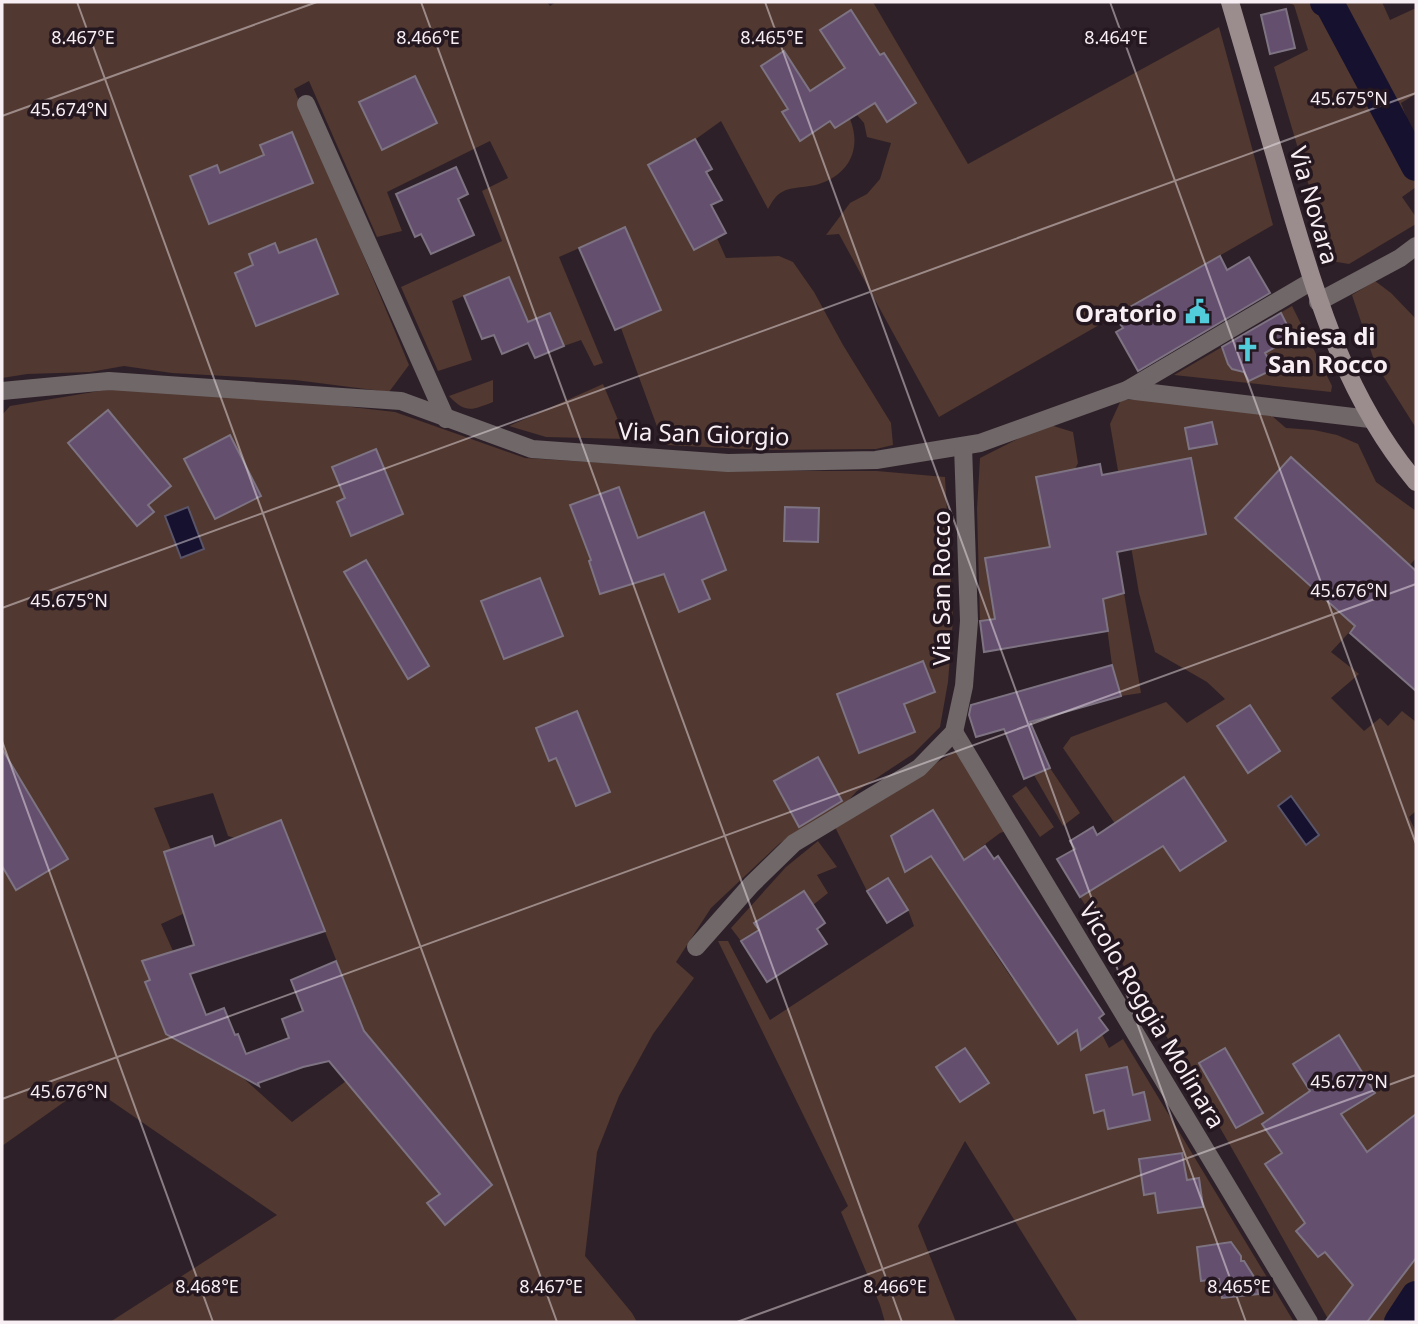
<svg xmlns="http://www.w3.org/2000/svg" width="1418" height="1324" font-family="'Noto Sans',sans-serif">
<rect width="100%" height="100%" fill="#2e2028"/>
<!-- green -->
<g fill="#513830" fill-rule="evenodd">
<path d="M2,2H547L550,6L556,2H873L968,164L1219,27L1273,225L939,417L839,234L826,235L850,203L867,194L880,179L891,143L867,137L864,123L857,115L850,119C862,149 849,174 819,184C808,188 792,186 782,192C775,196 772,202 768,209L721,121L696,139L712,169L707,172L722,200L711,206L726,233L717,238L726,258L779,256L793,262L814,292L843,345L891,423L893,445L876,449L765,450L667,445L659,432L621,328L661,310L625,228L559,257L603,363L594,366L581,340L564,346L550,313L528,322L508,277L452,301L472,360L438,371L401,287L502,241L482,191L508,178L490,141L387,192L402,231L377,237L309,81L294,89L409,365L389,392L295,380L172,373L124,366L90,372L27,374L2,378Z"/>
<polygon points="1286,2 1382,2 1390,20 1416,8 1416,94 1401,103 1416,142 1416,187 1402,197 1416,217 1416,224 1349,264 1331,261 1274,67 1308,50 1294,5"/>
<polygon points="1375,281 1391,293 1416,319 1416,428 1375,363 1352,295"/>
<polygon points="1292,306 1332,386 1331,392 1174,375"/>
<path d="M493,380V402C472,410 466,414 449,396Z"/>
<polygon points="603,384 626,439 546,437 509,426"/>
<path d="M111,389L290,400L395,412L525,458L734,471H877L945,477L953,619L948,682L940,727L913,754L857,791L844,805L780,843L711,908L676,962L694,978L653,1034L619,1096L597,1152L585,1256L632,1313L637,1322H110L277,1215L88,1085L2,1146V415L10,406ZM213,793L228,836L235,838L281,820L364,1031L492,1185L445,1224L428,1204L440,1194L346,1081L292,1122L241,1076L166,1034L146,982L150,980L142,961L173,951L161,924L185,913L164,853L171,850L154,808Z"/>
<path d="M1121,400H1153L1272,416L1286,428L1314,430L1337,435L1358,444L1376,482L1416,511V558L1410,565L1291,457L1235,518L1355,626L1331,652L1359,674L1331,698L1364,731L1380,718L1388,726L1402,711L1416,722V811L1409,817L1416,832V1202L1328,1319C1248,1176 1169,1034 1080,897L1140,860L1063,748L1071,737L1166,702L1187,723L1225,699L1207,682L1155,652L1139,593L1110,424Z"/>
<polygon points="1047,424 1073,432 1078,463 1075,469 1036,477 1050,547 985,558 992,602 1030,596 1032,613 980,621 977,509 980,458"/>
<polygon points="1124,593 1141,693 1121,696 1112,665 1103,598"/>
<polygon points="956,751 1006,831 1000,833 964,860 1013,929 990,946 1013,980 1036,964 1035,1010 1058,1043 1081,1028 1102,1034 1109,1048 1123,1039 1294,1322 1078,1322 965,1141 918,1226 956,1322 885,1322 880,1305 841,1212 848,1206 718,941 728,941 770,1020 914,926 908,910 887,923 867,891 834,825"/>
<polygon points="1050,768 1080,813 1063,826 1034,775"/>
<polygon points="1026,786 1054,827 1040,837 1012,796"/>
<polygon points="818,841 837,867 817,875 828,893 813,905 804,891 759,930 741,941 731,928 786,867"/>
<polygon points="1416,1258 1416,1322 1367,1322"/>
</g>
<!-- water -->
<g fill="#16112e" stroke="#5a5469" stroke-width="2">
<polygon points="188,507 204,549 181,558 165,516"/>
<polygon points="1291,796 1319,835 1306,845 1278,806"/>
</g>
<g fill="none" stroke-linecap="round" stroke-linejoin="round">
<!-- canal -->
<g stroke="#16112e" stroke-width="30">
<polyline points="1325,2 1330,5 1416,166"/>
<polyline points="1399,1322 1416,1296"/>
</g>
</g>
<!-- building -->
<g fill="#654f6f" stroke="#7d7382" stroke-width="2">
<polygon points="1286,9 1295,48 1270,54 1261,15"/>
<polygon points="851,10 880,55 884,53 916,103 887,122 875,103 835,128 830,121 800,141 782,112 788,109 761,66 784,51 810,91 845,68 820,30"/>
<polygon points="415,76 437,123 382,150 359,102"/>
<polygon points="292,132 313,183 209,224 190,176 217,165 220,173 264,155 260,145"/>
<polygon points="695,139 712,169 706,172 722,200 711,205 726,233 694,250 648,165"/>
<polygon points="456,167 468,194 458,199 474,235 431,254 421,234 415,237 396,194"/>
<polygon points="625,227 661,310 615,330 579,248"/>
<polygon points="316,239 338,294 256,326 235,273 253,265 249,254 275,243 279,253"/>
<polygon points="1220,256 1227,270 1249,257 1270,293 1138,371 1116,332 1123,328 1114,316"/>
<polygon points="509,277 528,322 550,313 564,346 535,358 528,343 502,354 494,335 482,339 464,296"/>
<polygon points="1281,313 1293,337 1265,353 1274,369 1249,381 1244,372 1232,369 1228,364 1222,347"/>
<polygon points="108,410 171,486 148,505 154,512 137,526 68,443"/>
<polygon points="1212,422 1217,444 1189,449 1185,428"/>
<polygon points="230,435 261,496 215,519 184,459"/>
<polygon points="376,449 403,514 351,536 337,502 345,498 332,467"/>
<polygon points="1291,457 1416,571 1416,691 1350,633 1355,626 1235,518"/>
<polygon points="1191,458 1206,534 1117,552 1124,593 1103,599 1108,631 984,652 980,621 995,619 985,558 1050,547 1036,477 1100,464 1102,475"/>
<polygon points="619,487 638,538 704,512 726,570 702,580 710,599 679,612 664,574 600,594 589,561 591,560 570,505"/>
<polygon points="785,507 819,508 818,542 784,541"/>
<polygon points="366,560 429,666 408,679 344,572"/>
<polygon points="540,578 563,636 504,659 481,601"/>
<polygon points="923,661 935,692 904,704 915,732 859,753 837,694"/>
<polygon points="1112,665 1121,696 1030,722 1050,768 1024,779 1004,729 976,737 969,715 971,705"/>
<polygon points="1250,705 1280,751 1248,773 1217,726"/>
<polygon points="577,711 610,792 576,806 556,758 549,761 536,728"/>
<polygon points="2,749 68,859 16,890 2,866"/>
<polygon points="818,757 842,801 799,827 774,781"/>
<polygon points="1184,777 1226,841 1180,871 1163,846 1080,897 1057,859 1075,849 1070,841 1093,827 1097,835"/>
<polygon points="933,810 964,860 985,846 994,859 998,856 1104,1014 1099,1018 1108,1030 1081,1050 1077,1030 1058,1044 931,856 905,872 891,836"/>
<polygon points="281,820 325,931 190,974 206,1015 224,1008 235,1035 238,1034 246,1054 289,1038 282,1019 303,1011 291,980 336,961 364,1031 492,1185 445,1225 427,1203 440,1194 329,1061 303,1067 258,1083 259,1086 166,1034 145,982 150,980 142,961 194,945 164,852 212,836 215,846"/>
<polygon points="888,878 908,910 887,923 867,891"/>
<polygon points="804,891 825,923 817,929 827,944 767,982 741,941 759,930 754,923"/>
<polygon points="1339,1035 1375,1093 1341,1114 1367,1152 1416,1114 1416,1258 1367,1322 1325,1322 1353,1285 1325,1252 1318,1257 1296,1231 1305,1223 1265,1164 1282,1153 1262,1124 1310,1091 1293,1064"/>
<polygon points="965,1048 989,1083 960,1102 936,1067"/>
<polygon points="1225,1048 1263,1113 1236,1128 1199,1063"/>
<polygon points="1127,1067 1133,1095 1144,1092 1150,1120 1108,1129 1104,1110 1094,1113 1086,1075"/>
<polygon points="1182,1153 1187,1180 1199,1178 1203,1207 1158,1213 1155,1193 1144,1195 1139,1159"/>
<polygon points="1231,1242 1241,1256 1241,1261 1244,1261 1256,1280 1258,1294 1222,1298 1219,1279 1201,1281 1197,1247"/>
</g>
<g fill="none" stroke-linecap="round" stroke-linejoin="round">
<!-- minor -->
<g stroke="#706768" stroke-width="18">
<polyline points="306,104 446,419"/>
<polyline points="1318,302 1400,258 1416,246"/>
<polyline points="1127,390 1370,419"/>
<polyline points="2,391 109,381 401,401 532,449 728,463 876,460 980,443 1127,390 1312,281"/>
<polyline points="954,732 1309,1322"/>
<polyline points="696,947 751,885 794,843 919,768 954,732 964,686 969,621 963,446"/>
</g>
<!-- secondary -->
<path stroke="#9b8d8e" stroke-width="18" d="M1230,2C1249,67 1268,132 1287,197C1318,301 1345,397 1416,482"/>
</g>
<!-- ticks -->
<path fill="none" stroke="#f8eff4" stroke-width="2" stroke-opacity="0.45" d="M77,2L557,1322M421,2L902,1322M765,2L1246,1322M1110,2L1416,844M2,116L317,2M2,608L1416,93M2,741L213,1322M2,1099L1416,584M737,1322L1416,1075"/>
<!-- icons -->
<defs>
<symbol id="civic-bare" viewBox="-9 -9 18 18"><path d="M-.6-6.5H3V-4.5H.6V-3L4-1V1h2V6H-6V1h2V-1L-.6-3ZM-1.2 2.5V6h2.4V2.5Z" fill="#52cbda" stroke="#24171f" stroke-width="2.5" paint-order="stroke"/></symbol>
<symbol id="church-bare" viewBox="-9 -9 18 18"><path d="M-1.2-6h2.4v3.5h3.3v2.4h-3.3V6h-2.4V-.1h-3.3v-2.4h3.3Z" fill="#52cbda" stroke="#24171f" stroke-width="2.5" paint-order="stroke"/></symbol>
</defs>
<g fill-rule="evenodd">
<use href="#civic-bare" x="1180" y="294" width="35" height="35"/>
<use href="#church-bare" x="1230" y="332" width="35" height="35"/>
</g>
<g text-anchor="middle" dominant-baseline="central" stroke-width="7" stroke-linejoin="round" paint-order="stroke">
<!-- street labels -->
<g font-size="24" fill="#f8eff4" stroke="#24171f">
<text transform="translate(1315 205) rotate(74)">Via Novara</text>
<text transform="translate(704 433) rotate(2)">Via San Giorgio</text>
<text transform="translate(940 588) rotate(-90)">Via San Rocco</text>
<text transform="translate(1153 1015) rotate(59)">Vicolo Roggia Molinara</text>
</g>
<!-- poi labels -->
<g font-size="24" font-weight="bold" fill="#f8eff4" stroke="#24171f" text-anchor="end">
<text x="1177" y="312">Oratorio</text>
<text x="1268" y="335" text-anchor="start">Chiesa di<tspan x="1268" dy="28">San Rocco</tspan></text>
</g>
</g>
<g font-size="18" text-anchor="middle" fill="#f8eff4" stroke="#24171f" stroke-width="7" stroke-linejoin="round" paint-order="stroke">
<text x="83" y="44">8.467°E</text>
<text x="428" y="44">8.466°E</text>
<text x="772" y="44">8.465°E</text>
<text x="1116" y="44">8.464°E</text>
<text x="1349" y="105">45.675°N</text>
<text x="69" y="116">45.674°N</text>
<text x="1349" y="597">45.676°N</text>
<text x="69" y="607">45.675°N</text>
<text x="1349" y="1088">45.677°N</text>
<text x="69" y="1098">45.676°N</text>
<text x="207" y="1293">8.468°E</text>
<text x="551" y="1293">8.467°E</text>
<text x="895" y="1293">8.466°E</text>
<text x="1239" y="1293">8.465°E</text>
</g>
<!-- border -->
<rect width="1418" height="1324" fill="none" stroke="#f8eff4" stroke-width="7"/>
</svg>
